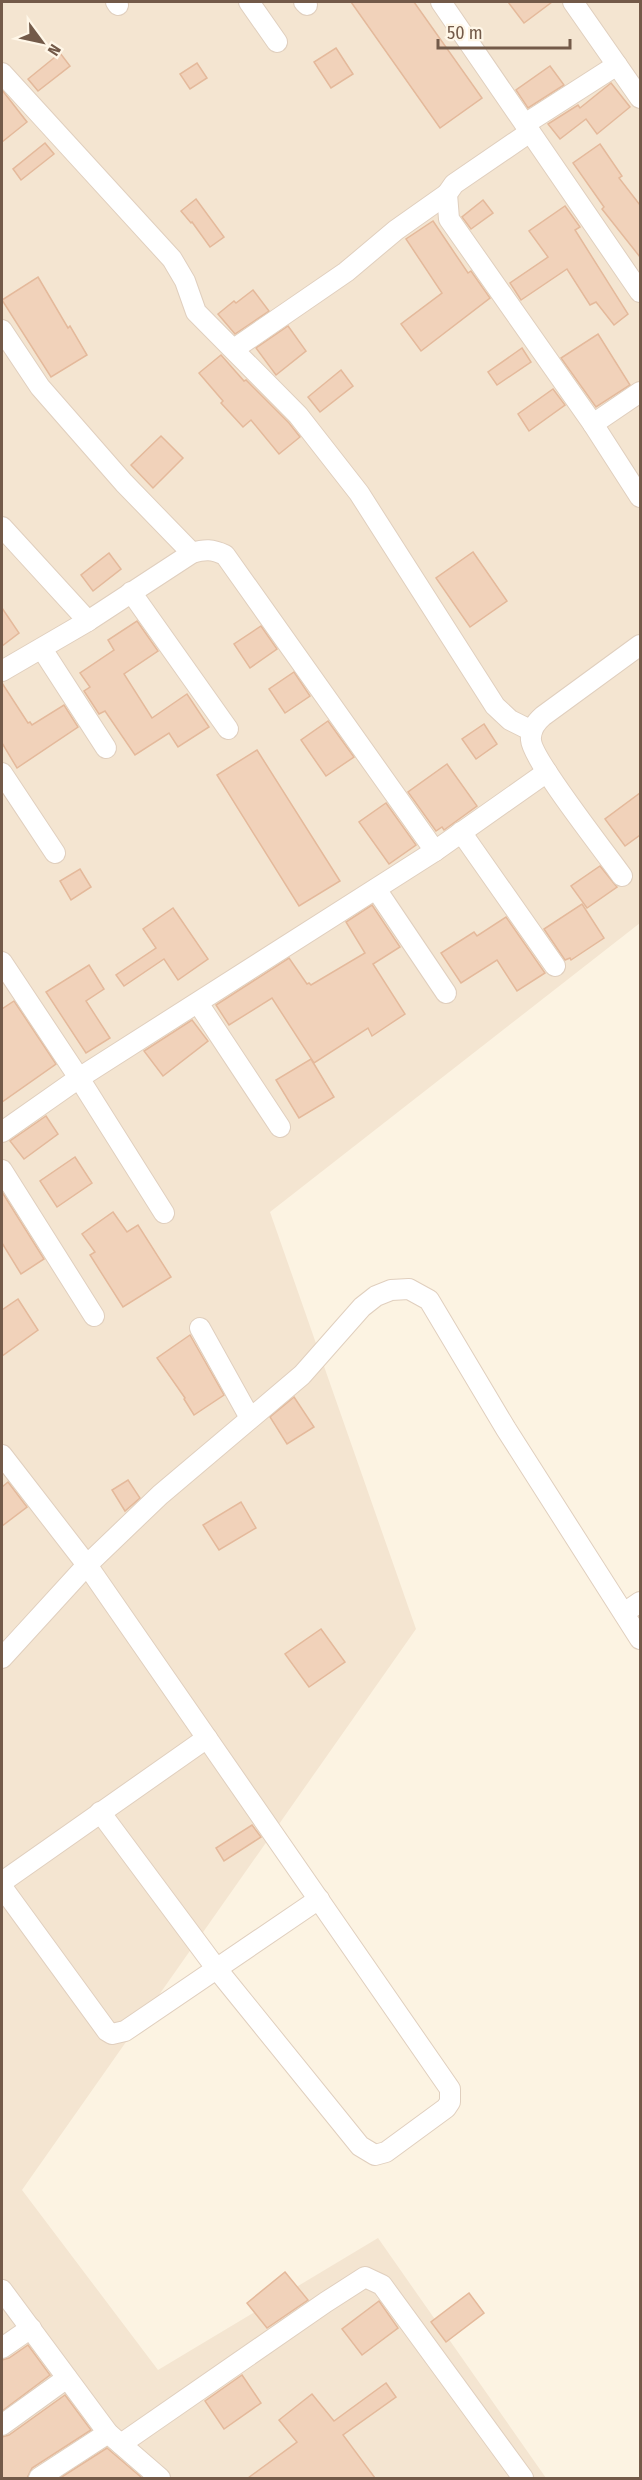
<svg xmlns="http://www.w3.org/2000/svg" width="642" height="2480" font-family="'Fira Sans Condensed',sans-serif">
<rect width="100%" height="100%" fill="#fcf3e2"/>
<!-- residential -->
<polygon fill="#f4e5d1" points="2,2 640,2 640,923 270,1212 416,1629 22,2190 158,2370 378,2238 546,2478 2,2478"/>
<!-- building -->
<g fill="#f1d2ba" stroke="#e4b99b" stroke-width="1.5">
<polygon points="351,2 414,2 482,98 440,128"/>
<polygon points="508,2 552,2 524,23"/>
<polygon points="336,48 353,74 331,88 314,62"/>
<polygon points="60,53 70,66 38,91 28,79"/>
<polygon points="197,63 207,78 190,89 180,74"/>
<polygon points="550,66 564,85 528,108 516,90"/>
<polygon points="611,83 630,107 597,134 586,119 560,139 548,124 578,105 580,108"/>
<polygon points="2,90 27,122 2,142"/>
<polygon points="45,143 54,154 21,180 13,169"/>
<polygon points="600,144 622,176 619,178 640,205 640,257 602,209 604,207 573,163"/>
<polygon points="196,199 224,237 210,247 192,222 191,223 181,211"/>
<polygon points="483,200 493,213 471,229 462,217"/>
<polygon points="565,206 580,227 575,230 628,314 614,325 596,302 590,305 567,269 521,300 510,283 548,257 529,231"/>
<polygon points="433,221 468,273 471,271 490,298 421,351 401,324 442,293 406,239"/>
<polygon points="38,277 68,328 70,326 87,355 51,377 2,300"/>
<polygon points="253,290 269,311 235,334 218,314 234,301 236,303"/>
<polygon points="288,326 306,351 276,375 256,348"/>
<polygon points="598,334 630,385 596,407 561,358"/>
<polygon points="522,348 531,362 497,385 488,372"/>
<polygon points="221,355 244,381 246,380 289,423 300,437 279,454 251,420 243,427 221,403 223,401 199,373"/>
<polygon points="341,370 353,386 320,412 308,397"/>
<polygon points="553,389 565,405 529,431 518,414"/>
<polygon points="161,436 183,458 153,488 131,465"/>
<polygon points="473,552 507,601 470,627 436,578"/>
<polygon points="109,553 121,569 93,591 81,575"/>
<polygon points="2,608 19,633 2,646"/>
<polygon points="137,621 158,651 124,674 152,718 187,694 209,727 178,747 169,733 135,755 105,711 99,714 84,691 90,687 80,673 114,650 108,640"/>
<polygon points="261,626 277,649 250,668 234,644"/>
<polygon points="294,672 310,696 285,713 269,689"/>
<polygon points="2,683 28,723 30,722 32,725 64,705 78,727 17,768 2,743"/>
<polygon points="328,721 354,757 326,776 301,740"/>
<polygon points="484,724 497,744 476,759 462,739"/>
<polygon points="257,750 340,881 299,906 217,775"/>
<polygon points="447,764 477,806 444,830 442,827 436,831 408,792"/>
<polygon points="640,793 640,835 625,846 605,819"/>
<polygon points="386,803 416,845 389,864 359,822"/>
<polygon points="600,866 617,887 587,908 571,886"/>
<polygon points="80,869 91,887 71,900 60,881"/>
<polygon points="582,904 604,938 571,960 570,958 565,960 544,929"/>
<polygon points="372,905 400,947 373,964 405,1014 372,1036 368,1028 314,1063 272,998 229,1025 216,1005 289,958 307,984 309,983 311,985 365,953 346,922"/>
<polygon points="173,908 208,959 178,980 164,959 124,986 116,975 156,948 143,929"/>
<polygon points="506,917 545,973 517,991 497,960 461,983 441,953 474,932 477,936"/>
<polygon points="89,965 104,989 86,1001 110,1038 86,1053 46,992"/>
<polygon points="14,1001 56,1064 2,1102 2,1009"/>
<polygon points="192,1020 208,1041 163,1076 144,1051"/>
<polygon points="311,1059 334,1097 299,1118 276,1080"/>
<polygon points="46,1116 58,1134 24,1159 10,1141"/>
<polygon points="75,1157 92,1183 57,1207 40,1181"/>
<polygon points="2,1192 44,1259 21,1274 2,1243"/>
<polygon points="113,1212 127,1232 138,1225 171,1277 123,1307 90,1255 95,1252 82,1234"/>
<polygon points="18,1299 38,1330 2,1356 2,1310"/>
<polygon points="190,1335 224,1395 194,1415 184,1399 185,1398 157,1358"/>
<polygon points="294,1397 314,1427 287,1444 270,1417"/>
<polygon points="128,1480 140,1498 125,1511 112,1490"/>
<polygon points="8,1482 27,1507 2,1526 2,1487"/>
<polygon points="241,1502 256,1528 219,1550 203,1525"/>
<polygon points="321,1629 345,1662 309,1687 285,1654"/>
<polygon points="252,1825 261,1837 224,1861 216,1848"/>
<polygon points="285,2272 308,2300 267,2328 247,2303"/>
<polygon points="469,2293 484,2313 446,2342 431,2322"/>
<polygon points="379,2301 398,2328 362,2355 342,2329"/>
<polygon points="28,2345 50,2375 2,2411 2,2360 9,2358"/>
<polygon points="242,2375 261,2403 224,2429 205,2401"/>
<polygon points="386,2383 396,2397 343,2435 375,2478 248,2478 297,2442 279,2420 312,2394 334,2421"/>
<polygon points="65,2395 91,2430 32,2468 27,2478 2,2478 2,2437 9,2435"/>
<polygon points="107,2448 142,2478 60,2478"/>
</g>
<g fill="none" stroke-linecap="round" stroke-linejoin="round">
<defs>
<g id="minor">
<polyline points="116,2 118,5"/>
<polyline points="249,2 277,42"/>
<polyline points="304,2 307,5"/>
<polyline points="441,2 640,292"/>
<polyline points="573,2 640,98"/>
<polyline points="2,73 172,259 185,281 196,312 298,415 359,493 495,706 510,720 532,731"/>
<polyline points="525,124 617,65"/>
<polyline points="530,132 454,184 447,194 449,219 593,424 640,497"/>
<polyline points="2,330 40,387 124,483 192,553"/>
<polyline points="234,349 346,272 396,230 447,194"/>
<polyline points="593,424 640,392"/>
<polyline points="2,527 88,621"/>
<polyline points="131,592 228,729"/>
<polyline points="42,649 106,748"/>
<path d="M2,671L88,621L192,553C205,549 212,549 225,555L435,851"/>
<polyline points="2,773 55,853"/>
<polyline points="461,832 555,966"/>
<path d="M622,876C606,853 532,760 531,740C530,730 535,723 543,716L640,645"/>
<polyline points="376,889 446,993"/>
<polyline points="2,962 79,1078 164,1213"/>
<polyline points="198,1003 280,1127"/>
<polyline points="2,1132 79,1078 435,851 547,772"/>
<polyline points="2,1170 94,1316"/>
<polyline points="200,1328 250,1418"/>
<polyline points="2,1455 87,1565 450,2089 450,2102 446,2108 386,2152 375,2155 360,2146 216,1968 100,1812"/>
<polyline points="624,1613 640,1602"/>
<polyline points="2,1658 87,1565 160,1495 302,1375 362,1307 376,1296 391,1290 409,1289 429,1300 506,1429 640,1639"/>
<polyline points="2,1882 207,1738"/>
<polyline points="2,1887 107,2031 112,2034 125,2031 319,1899"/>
<polyline points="2,2290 108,2433 160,2478"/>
<polyline points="2,2348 31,2328"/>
<polyline points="2,2425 67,2378"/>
<polyline points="121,2444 326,2302 365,2277 382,2285 523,2478"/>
<polyline points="39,2478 108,2433"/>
</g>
</defs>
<!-- minor casing -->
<use href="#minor" stroke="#e0cfbe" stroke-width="22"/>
<!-- minor -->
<use href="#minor" stroke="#fff" stroke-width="20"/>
</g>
<!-- border -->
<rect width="642" height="2480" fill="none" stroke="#735a49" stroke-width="6"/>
<!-- north arrow -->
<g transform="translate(42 42) rotate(123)" stroke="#fff7e8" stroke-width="4.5" paint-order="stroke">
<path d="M0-4.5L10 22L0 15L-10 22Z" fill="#735a49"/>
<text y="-9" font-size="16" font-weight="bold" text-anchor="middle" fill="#735a49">N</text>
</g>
<!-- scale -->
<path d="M438 39v9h132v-9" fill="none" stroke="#735a49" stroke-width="3"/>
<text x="447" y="39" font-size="18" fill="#735a49" stroke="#fff7e8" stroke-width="4.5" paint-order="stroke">50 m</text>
</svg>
